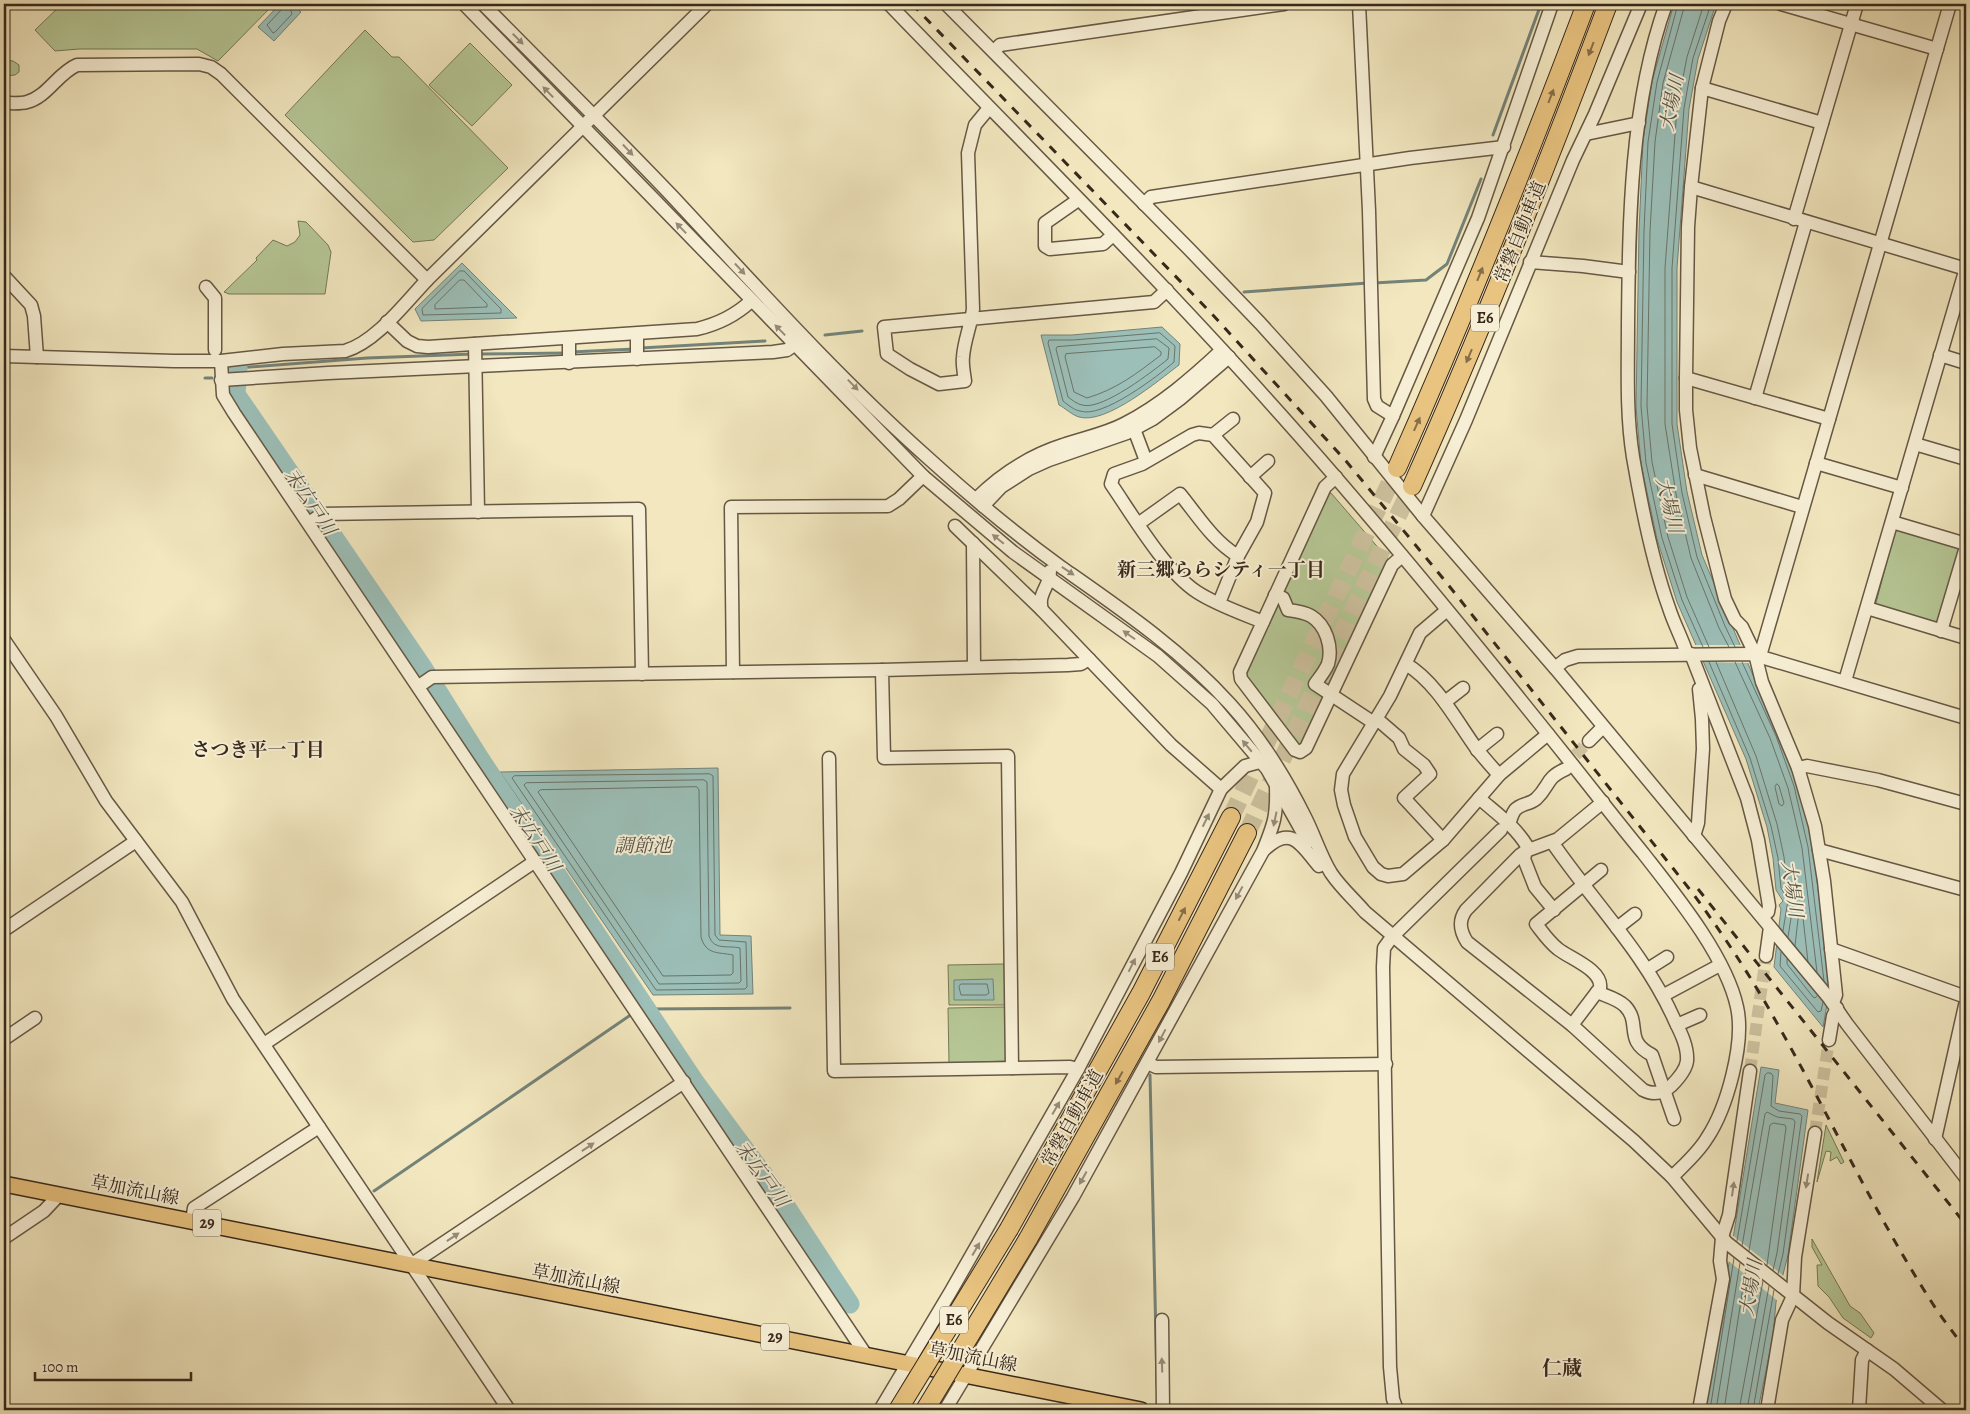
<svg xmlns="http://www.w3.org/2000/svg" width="1970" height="1414" font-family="Alegreya,'Noto Serif JP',serif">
<rect width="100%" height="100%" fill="#f2e7bf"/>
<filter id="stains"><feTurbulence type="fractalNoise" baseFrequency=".004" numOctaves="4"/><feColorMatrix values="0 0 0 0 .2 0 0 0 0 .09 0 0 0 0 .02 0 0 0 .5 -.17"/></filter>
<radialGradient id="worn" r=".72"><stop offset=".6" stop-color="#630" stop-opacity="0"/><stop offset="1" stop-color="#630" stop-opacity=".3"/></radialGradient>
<!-- green -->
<g fill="#b6c795" stroke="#767858">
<polygon points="62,4 274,4 218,61 197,49 79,49 55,51 35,30"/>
<polygon points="365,30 392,57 399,57 508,168 434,240 413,242 285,115"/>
<polygon points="470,43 512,85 472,126 429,85"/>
<polygon points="4,60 13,61 19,65 19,72 15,75 4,76"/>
<polygon points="298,221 306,222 328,245 331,252 325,294 229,294 224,292 257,260 256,258 273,240 287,246 295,242 300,235"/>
<polygon points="1327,493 1331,493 1388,559 1302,744 1297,744 1246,678 1245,673"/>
<polygon points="1900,529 1960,547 1937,624 1877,605 1876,603 1895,531"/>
<polygon points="1004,964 1005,1005 949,1005 948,965"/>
<polygon points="1005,1007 1007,1061 949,1063 948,1008"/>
<polygon points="1826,1125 1844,1162 1841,1164 1837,1157 1830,1161 1831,1152 1826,1151 1817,1182"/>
<polygon points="1812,1239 1850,1306 1860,1313 1874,1333 1871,1338 1843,1318 1829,1297 1818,1286 1817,1265 1822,1265 1812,1247"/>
</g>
<!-- water -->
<g fill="#9cbfb8" stroke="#748379">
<polygon points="280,4 292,4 301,12 274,41 258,27"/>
<polygon points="1674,4 1716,4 1698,59 1689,109 1677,268 1677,424 1687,492 1702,555 1799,784 1813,847 1830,988 1823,1027 1774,967 1781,909 1779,905 1783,901 1776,890 1773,858 1767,827 1746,759 1677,602 1657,539 1641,464 1636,407 1639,231 1643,141 1652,81"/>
<polygon points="462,263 517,318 421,321 415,309"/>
<path d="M1162,327L1180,344L1179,365C1159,380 1106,425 1079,417C1072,415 1065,408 1059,405L1041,335H1072Z"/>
<polygon points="718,768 720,935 751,936 753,994 653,995 500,772"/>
<polygon points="993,979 994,1000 954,1000 954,980"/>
<polygon points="1761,1067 1779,1070 1775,1103 1808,1110 1788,1255 1776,1302 1773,1336 1758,1410 1705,1410"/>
</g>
<!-- pier -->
<g fill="#f2e7bf">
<polygon points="1693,645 1743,645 1751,663 1701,662"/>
<polygon points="1731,1234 1785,1277 1779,1302 1726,1259"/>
</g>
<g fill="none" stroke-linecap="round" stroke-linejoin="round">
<!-- shore -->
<g stroke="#6a746a" stroke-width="1">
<polyline points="283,4 282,9 267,25 273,33 275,32 292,14 289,4"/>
<polyline points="1678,4 1657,82 1648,142 1644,231 1641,406 1646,463 1662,538 1682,600 1703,647"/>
<polyline points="1685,4 1663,83 1655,142 1650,231 1647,406 1652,462 1668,537 1687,597 1709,647"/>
<polyline points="1704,4 1687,57 1677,108 1665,268 1665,424 1676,494 1691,558 1719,628 1729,647"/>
<polyline points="1711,4 1693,58 1684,108 1672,268 1672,424 1682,493 1697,557 1725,626 1735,647"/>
<polygon points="460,271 464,271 501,309 501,313 423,315 422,309"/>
<polygon points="460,280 464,280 487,304 487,307 435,309 435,305"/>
<path d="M1160,333L1175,346L1174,362C1158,376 1102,419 1080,411C1074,410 1068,405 1063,401L1048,343L1049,340H1073Z"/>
<path d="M1157,339L1169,348L1168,359C1153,371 1102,411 1082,405C1077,404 1072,400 1068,397L1056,349L1057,347Z"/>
<path d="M1155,347L1161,352V355C1136,374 1117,389 1087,398L1074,392L1065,357L1066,354Z"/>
<polyline points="1709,662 1750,758 1771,826 1778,858 1781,888 1788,900 1783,931"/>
<polyline points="1716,662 1756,756 1777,824 1784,857 1787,886 1794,899 1788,937"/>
<polyline points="1735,662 1770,738 1788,788 1802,848 1817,972"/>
<polyline points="1742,662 1776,736 1794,786 1808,847 1824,981"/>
<polygon points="710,774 713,776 715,935 719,940 746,942 747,987 745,989 656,990 512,778 514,776"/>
<path d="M704,780L707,782L709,936C714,951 728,945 740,948L741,981L739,983L659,984L524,785L526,783Z"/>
<polygon points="1777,784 1779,786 1784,803 1782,806 1779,804 1775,787"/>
<path d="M697,787L699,790L701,937C706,955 718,952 733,955V973L731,975L663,976L538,792L540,790Z"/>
<polyline points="1795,946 1798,919 1801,916 1803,918 1808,962"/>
<polyline points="1781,952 1780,966 1818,1012 1821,1011 1823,1002"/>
<polyline points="1787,959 1787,964 1813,997 1815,998 1817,996"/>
<polygon points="961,984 987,984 989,993 986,995 961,995 959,987"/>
<polyline points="1737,1241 1765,1075 1767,1073 1771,1073 1773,1076 1771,1106 1779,1111 1800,1114 1802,1116 1783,1254 1778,1274"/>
<polyline points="1742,1246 1765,1114 1767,1112 1777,1117 1793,1119 1795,1122 1777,1253 1773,1270"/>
<polyline points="1749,1251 1770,1125 1773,1123 1785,1125 1786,1128 1767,1265"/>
<polyline points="1710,1410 1734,1258"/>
<polyline points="1716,1410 1740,1263"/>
<polyline points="1724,1410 1746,1268"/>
<polyline points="1739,1410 1763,1281"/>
<polyline points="1747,1410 1769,1286"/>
<polyline points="1753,1410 1774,1290"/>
</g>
<!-- stream -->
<g stroke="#748379" stroke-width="3">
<polyline points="1493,135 1541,4"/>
<polyline points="1374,283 1426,280 1447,264 1481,179"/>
<polyline points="1244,292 1368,283"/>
<polyline points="825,335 862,331"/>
<polyline points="641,348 765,341"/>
<polyline points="571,352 635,349"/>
<polyline points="479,354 565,353"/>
<polyline points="238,368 367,358 473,354"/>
<polyline points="205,378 212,378"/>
<polyline points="647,1009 790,1008"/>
<polyline points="1150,1075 1157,1385"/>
<polyline points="374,1191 632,1014"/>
</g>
<!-- river -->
<polyline stroke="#9cbfb8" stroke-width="19" points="238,368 236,394 422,666 479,757 695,1082 778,1194 850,1304"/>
<!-- minor-tunnel -->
<g stroke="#cdc19e" stroke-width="12" stroke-dasharray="12 6" stroke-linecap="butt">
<polyline points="1563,768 1589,741"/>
<polyline points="1750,1071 1766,956"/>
<polyline points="1815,1133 1829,1040"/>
</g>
<!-- highway-tunnel -->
<g stroke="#cdc19e" stroke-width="18" stroke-dasharray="18 9" stroke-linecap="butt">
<polyline points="1231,817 1397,468"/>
<polyline points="1247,833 1412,486"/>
</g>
<defs>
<g id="minor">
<polyline points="464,4 923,476 1013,552 1158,656 1212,704 1267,769 1308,842"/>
<path d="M483,4C546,68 610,131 672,196C754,284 837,377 927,457C970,496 1014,533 1061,567C1121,609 1180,649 1230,704C1260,737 1284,775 1304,815C1314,834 1320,855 1331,873C1341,888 1354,899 1365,912L1634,1141L1672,1177L1727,1243L1828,1323L1894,1369L1942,1410"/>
<path d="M889,4C1020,140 1155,273 1281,415C1382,528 1478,646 1572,764C1596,794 1619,824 1643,853C1675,894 1726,956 1737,1007C1745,1043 1727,1108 1707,1138C1698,1153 1684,1165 1672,1177"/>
<polyline points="946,4 1189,249 1260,323 1326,396 1423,516 1555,668 1829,998 1847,1024 1966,1178"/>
<polyline points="1359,4 1369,211 1374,399 1377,406 1393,416"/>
<path d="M1666,4C1630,104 1629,220 1628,325C1628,369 1626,414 1633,457C1641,504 1653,564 1669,608C1674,624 1682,638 1687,654"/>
<polyline points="1726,4 1719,21 1702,88 1691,187 1688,227 1686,378 1686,410 1690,448 1704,517 1725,599 1735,620 1742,627 1755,654 1762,682 1798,768 1815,826 1824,881 1836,995 1833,1003"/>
<polyline points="1781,4 1937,49"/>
<polyline points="994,51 1000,45 1284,4"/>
<polyline points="1702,88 1822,123"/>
<path d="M4,103C11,103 20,104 27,102C47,97 58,73 77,65L199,64L211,67L221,74L427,280"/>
<path d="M989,108L975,125L968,153L973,309C971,325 964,341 963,357C962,364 964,373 965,381L939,384L910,369L887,354L884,327L1154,302L1167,290"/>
<polyline points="1586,134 1639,123"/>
<polyline points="1691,187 1966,269"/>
<polyline points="1078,200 1045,223 1045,246 1050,249 1103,244 1113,235"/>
<polyline points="1144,204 1151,197 1410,158 1504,147"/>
<polyline points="1794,219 1857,4"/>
<polyline points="1530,262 1583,266 1629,272"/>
<polyline points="4,276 31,305 34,316 37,357"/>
<polyline points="206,287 215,298 215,350"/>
<path d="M387,322L407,341L417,346L428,347L697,329C718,324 735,316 751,301"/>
<polyline points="637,334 637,359"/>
<polyline points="569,339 569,363"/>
<polyline points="475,344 478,512"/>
<polyline points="1940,355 1966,363"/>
<path d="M4,356L174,361H221L283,354L345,351C376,342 405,303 427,280L707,4"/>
<polyline points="221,361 223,395 234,413 866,1355"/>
<polyline points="1686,378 1829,419"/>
<polyline points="221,380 328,373 773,352 787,350 794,345"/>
<polyline points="1755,398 1806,222"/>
<polyline points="1134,429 1146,461"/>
<polyline points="1213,435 1233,419"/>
<polyline points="1915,444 1966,459"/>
<polyline points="1374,457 1393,416 1478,218 1552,4"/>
<polyline points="1816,463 1902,488"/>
<polyline points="1695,475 1802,507"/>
<polyline points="1250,477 1268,461"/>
<polyline points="1336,477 1325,487 1240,672 1241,679 1295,750 1300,752 1306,748 1392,565 1402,556"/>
<path d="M976,499C1001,474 1029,456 1063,445C1083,438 1105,434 1124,424C1161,405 1192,378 1222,350"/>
<polyline points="983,506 1001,487 1029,469 1049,460 1127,433 1153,419 1180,399 1229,357"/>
<polyline points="1423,516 1466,420 1573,160 1595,114 1641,4"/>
<polyline points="1892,522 1966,544"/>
<polyline points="309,523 322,514 639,509 642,674"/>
<path d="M1138,524L1180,494C1198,516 1213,541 1238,556"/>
<polyline points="955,526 1042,610"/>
<polyline points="973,543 974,667"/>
<path d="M1050,571C1050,587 1037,593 1042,610L1171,745L1221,789"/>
<path d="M1275,595L1283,598L1288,610C1296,611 1304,612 1311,616C1326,625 1333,647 1328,664C1325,671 1320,677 1315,684L1374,723"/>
<path d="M1219,603L1238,556L1257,522L1265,493L1213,435L1199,433L1192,435L1142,464L1114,474L1111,484C1133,516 1165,571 1197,592C1217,605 1241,613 1263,622"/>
<polyline points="1867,608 1966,638"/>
<polyline points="1447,610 1420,633 1390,696 1343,774 1341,790 1344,805 1355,837 1373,867 1381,874 1388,876 1403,874 1443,840 1499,775 1548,734"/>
<polyline points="1941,631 1966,547"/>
<polyline points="4,640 56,716 106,801 182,902 233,999 509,1410"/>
<polyline points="1691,654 1747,798 1758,840 1769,906 1768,912 1762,917"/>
<polyline points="1760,656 1950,4"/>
<path d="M1406,664C1436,682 1456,720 1476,748C1483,757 1491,766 1499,775"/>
<polyline points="1555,668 1565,660 1578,656 1751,654 1966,718"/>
<polyline points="733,672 731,507 888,506 899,499 923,476"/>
<polyline points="1845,681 1966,268"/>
<polyline points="419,686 432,677 882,670"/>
<polyline points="1445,702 1463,688"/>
<polyline points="1377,719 1399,738 1404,749 1424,765 1430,774 1404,798 1443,840"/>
<polyline points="1589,741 1603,727"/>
<polyline points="1477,750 1497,734"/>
<polyline points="829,758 834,1071 1070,1067 1078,1069"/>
<polyline points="1798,768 1807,766 1878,780 1966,804"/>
<path d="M1479,798C1496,813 1515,826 1527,846L1524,859L1535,887L1554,910"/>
<path d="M1509,824C1511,819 1512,814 1515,810C1521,803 1529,805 1536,799C1550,786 1545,778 1566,769"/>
<polyline points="1694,836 1698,823 1703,749 1702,719 1699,689"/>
<path d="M1552,842C1593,902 1645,953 1675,1021C1681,1033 1688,1047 1687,1061C1686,1070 1677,1080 1671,1086C1662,1094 1653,1095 1643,1090L1572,1025L1467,942C1460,931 1458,921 1466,910L1520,855L1526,851L1558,839L1603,802"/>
<path d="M1265,849C1292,824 1301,845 1319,866"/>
<polyline points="1819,850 1966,890"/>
<polyline points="1617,928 1635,914"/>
<polyline points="4,930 136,841"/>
<polyline points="1831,949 1966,997"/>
<polyline points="1766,956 1770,927"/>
<polyline points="1648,969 1667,957"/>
<path d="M1597,992C1606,996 1618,999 1625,1006C1642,1024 1623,1040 1652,1055L1674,1119"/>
<polyline points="1664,995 1720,965"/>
<path d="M1572,1025L1600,988C1603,970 1569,958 1558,949C1549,942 1543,933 1536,924L1601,870"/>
<polyline points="1677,1025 1700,1015"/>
<polyline points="4,1039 35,1018"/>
<polyline points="1829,1040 1833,1016 1837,1008"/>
<polyline points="264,1044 534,862"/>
<polyline points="1147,1063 1156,1067 1386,1064"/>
<polyline points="1012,1068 1008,756 884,758 882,670 1068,665 1081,664 1089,659"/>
<polyline points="1935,1139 1966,1001"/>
<polyline points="192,1221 194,1208 319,1127"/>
<polyline points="4,1238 44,1211 59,1195"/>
<polyline points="412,1264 684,1082"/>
<polyline points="1162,1320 1163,1410"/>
<polyline points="880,1410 951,1291 1078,1069 1181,873 1221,789 1245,766 1267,760"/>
<path d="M945,1410L1073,1197L1263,851C1274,824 1277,816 1276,787"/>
<polyline points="1397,1410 1393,1399 1390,1367 1383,967 1384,948 1392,937 1501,830"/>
<polyline points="1699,1410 1723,1279 1720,1261 1722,1237 1729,1215 1750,1071"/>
<polyline points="1767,1410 1782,1320 1793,1296 1795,1257 1815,1133"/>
<polyline points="1859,1410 1862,1360 1867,1350"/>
</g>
<polyline id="major" points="4,1184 1141,1410"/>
<g id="highway">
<path d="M1397,468C1465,315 1527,160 1586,4"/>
<path d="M1412,486C1483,327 1547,166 1608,4"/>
<polyline points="1009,1229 1141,993 1231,817"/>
<polyline points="1028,1239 1161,1001 1247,833"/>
</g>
</defs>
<!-- minor casing -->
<use href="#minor" stroke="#665844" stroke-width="15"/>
<!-- major casing -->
<use href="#major" stroke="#37281b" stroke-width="18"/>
<!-- highway casing -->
<use href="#highway" stroke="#37281b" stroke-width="20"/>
<!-- minor -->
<use href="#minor" stroke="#f7efd5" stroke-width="12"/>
<!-- major -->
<use href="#major" stroke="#e9c480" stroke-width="15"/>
<!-- highway -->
<use href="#highway" stroke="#e9c480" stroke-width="18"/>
<!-- rail -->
<g stroke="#37281b" stroke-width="3" stroke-dasharray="9 9" stroke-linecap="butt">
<path d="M912,4L1212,314L1346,461L1446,582L1691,891C1723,934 1752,978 1778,1025C1829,1115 1873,1210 1929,1298C1940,1316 1954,1333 1966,1350"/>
<polyline points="1698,889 1966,1225"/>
</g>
<defs>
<g id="highway-bridge">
<polyline points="898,1410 1009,1229"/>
<polyline points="925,1410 1028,1239"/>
</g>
</defs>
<!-- highway-bridge casing -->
<use href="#highway-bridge" stroke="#37281b" stroke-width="20" stroke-linecap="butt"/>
<!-- highway-bridge -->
<use href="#highway-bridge" stroke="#e9c480" stroke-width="18"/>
</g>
<!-- one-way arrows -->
<defs><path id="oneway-solid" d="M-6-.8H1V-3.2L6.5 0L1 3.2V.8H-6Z" transform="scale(1.25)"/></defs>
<g fill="#978c78">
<use href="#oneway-solid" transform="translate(518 39) rotate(45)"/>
<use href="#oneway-solid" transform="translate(548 92) rotate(-134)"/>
<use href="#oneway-solid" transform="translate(628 150) rotate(47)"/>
<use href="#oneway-solid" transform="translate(681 228) rotate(-134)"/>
<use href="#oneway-solid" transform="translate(740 269) rotate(47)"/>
<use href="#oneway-solid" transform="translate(780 330) rotate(-134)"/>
<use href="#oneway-solid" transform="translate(853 385) rotate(46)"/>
<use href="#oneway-solid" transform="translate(998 539) rotate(-141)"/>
<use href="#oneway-solid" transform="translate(1068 571) rotate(34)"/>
<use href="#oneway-solid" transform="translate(1129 635) rotate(-145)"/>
<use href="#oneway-solid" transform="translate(1247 746) rotate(-130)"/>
<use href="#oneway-solid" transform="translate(1275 819) rotate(102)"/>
<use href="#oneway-solid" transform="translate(1206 820) rotate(-64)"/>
<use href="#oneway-solid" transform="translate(1239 893) rotate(118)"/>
<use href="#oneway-solid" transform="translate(1132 965) rotate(-63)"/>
<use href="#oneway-solid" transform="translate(1162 1036) rotate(118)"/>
<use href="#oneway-solid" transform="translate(1056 1108) rotate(-60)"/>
<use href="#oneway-solid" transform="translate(588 1147) rotate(-34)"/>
<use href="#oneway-solid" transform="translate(1083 1178) rotate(119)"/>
<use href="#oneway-solid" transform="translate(1807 1181) rotate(99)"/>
<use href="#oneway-solid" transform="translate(1733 1189) rotate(-82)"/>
<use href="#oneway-solid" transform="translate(453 1237) rotate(-34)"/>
<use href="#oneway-solid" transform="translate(976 1249) rotate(-60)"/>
<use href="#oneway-solid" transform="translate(1162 1365) rotate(-92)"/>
</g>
<g fill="#876e48">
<use href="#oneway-solid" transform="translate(1591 49) rotate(111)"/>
<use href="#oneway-solid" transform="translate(1551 96) rotate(-69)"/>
<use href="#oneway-solid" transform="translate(1480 274) rotate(-68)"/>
<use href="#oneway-solid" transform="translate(1469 356) rotate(113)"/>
<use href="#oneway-solid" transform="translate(1417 424) rotate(-66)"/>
<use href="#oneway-solid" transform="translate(1182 914) rotate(-63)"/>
<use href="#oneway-solid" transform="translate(1119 1078) rotate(119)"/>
</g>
<g text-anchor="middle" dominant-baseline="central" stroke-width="4" stroke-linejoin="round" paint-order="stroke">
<!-- shield labels -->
<g fill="#f7efd5" stroke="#716453" stroke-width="1">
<rect x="1471" y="304.5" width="28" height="27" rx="4"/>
<rect x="1146" y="943.5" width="28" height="27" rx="4"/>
<rect x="193" y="1209.5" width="28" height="27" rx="4"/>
<rect x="940" y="1306.5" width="28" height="27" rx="4"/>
<rect x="761" y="1323.5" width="28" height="27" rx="4"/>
</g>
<g font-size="16" font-weight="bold" fill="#37281b">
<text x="1485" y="318">E6</text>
<text x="1160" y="957">E6</text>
<text x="207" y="1223">29</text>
<text x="954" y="1320">E6</text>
<text x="775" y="1337">29</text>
</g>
<!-- street labels -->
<g font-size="18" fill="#37281b" stroke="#f7efd5">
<text transform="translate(1520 232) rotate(-68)">常磐自動車道</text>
<text transform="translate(1072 1118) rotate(-61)">常磐自動車道</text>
<text transform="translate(135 1190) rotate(11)">草加流山線</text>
<text transform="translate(576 1279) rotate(11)">草加流山線</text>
<text transform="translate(973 1357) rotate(11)">草加流山線</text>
</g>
<!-- water labels -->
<g font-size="19" font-style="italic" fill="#55554a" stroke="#f7efd5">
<text transform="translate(1672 103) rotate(-79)">大場川</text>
<text transform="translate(310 502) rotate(56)">末広戸川</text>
<text transform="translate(1669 505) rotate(76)">大場川</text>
<text transform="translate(535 838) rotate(57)">末広戸川</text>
<text x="643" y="846">調節池</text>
<text transform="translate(1792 889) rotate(82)">大場川</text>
<text transform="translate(762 1174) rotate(54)">末広戸川</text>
<text transform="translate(1751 1288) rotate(-81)">大場川</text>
</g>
<!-- neighbourhood labels -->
<g font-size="19" font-weight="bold" fill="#37281b" stroke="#f7efd5">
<text x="1221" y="570">新三郷ららシティ一丁目</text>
<text x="258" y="750">さつき平一丁目</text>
</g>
<!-- quarter labels -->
<g font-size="20" font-weight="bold" fill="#37281b" stroke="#f7efd5">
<text x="1562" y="1368">仁蔵</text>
</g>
</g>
<!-- margin -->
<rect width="1970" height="1414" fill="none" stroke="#f2e7bf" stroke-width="20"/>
<rect x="5" y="5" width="1960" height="1404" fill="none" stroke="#37281b" stroke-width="2.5"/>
<rect x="10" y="10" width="1950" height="1394" fill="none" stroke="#37281b"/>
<!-- scale -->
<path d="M35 1372v8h156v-8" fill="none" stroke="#37281b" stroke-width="2.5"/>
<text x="42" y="1372" font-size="15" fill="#37281b" stroke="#f7efd5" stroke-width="4" paint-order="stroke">100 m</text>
<rect width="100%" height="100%" filter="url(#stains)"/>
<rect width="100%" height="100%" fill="url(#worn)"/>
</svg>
